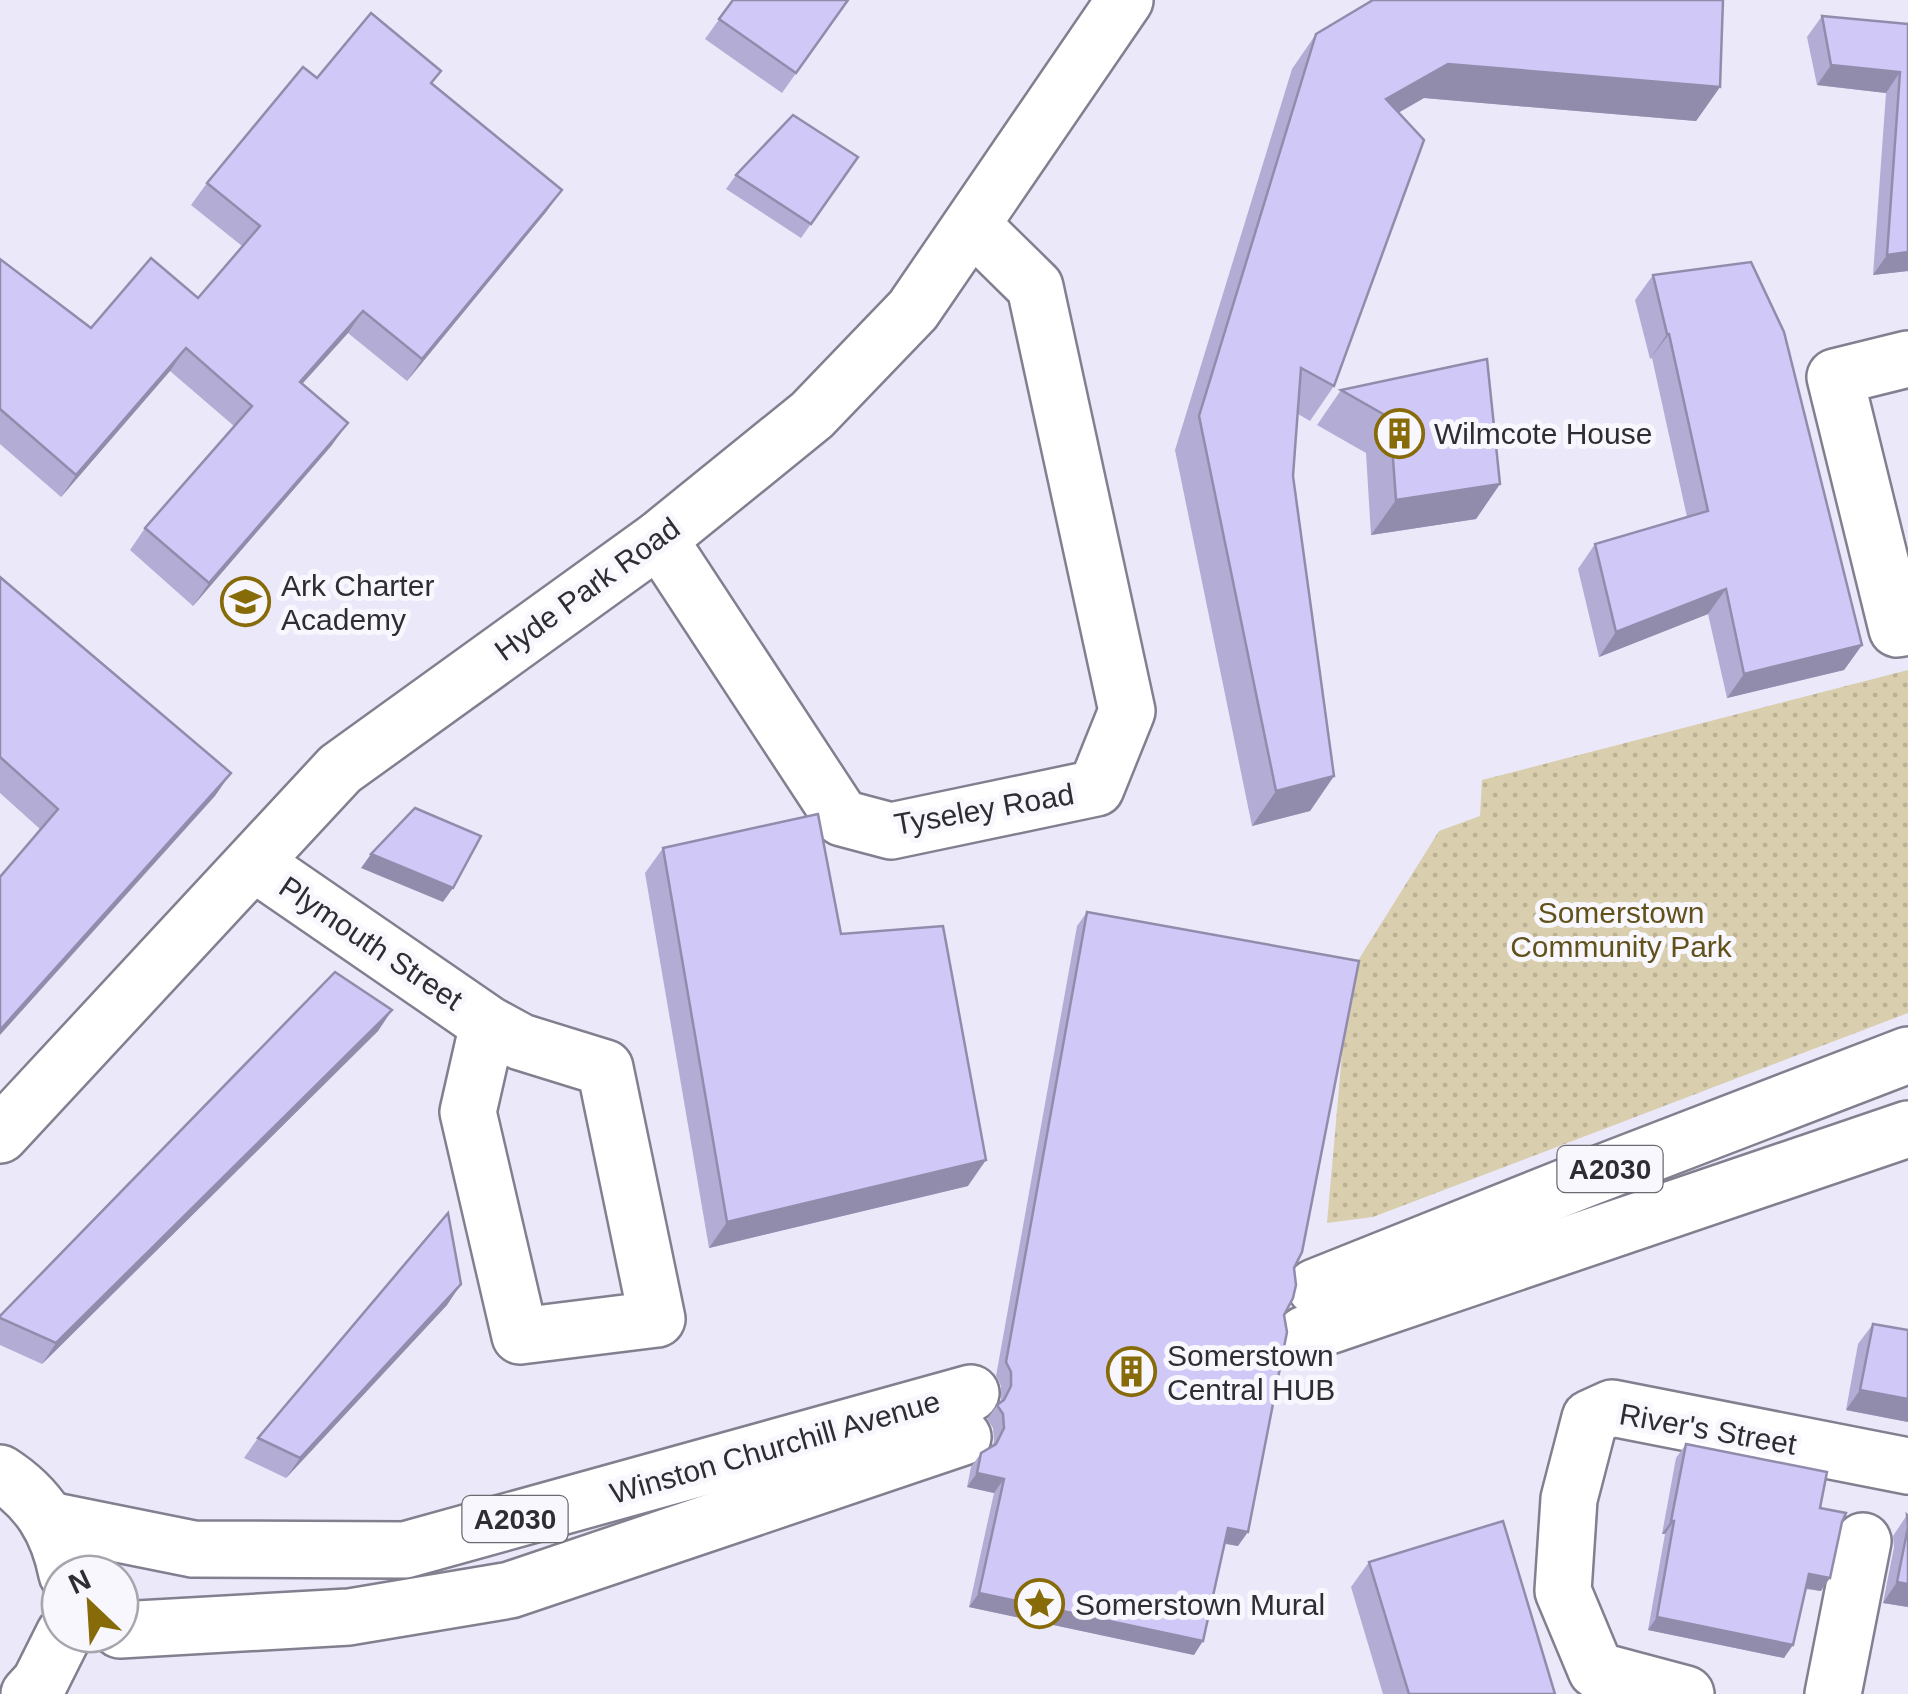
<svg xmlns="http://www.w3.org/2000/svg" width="1908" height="1694" font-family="Arial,sans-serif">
<defs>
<pattern id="park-dots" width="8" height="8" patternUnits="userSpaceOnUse" patternTransform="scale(2.5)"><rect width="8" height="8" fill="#d9cead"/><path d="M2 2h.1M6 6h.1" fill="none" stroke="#bbb195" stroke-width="1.8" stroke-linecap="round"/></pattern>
</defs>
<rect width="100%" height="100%" fill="#ebe8fa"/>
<!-- park -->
<polygon fill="url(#park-dots)" points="1908,670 1908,1013 1373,1217 1327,1223 1349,975 1439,831 1480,816 1482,780"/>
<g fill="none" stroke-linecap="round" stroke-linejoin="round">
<defs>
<g id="street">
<polyline points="1908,359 1835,377 1897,629 1908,627"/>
<polyline points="659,539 842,818 891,831 1096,788 1127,711 1035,287 972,225"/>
<polyline points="254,863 488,1024 521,1042 605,1068 657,1319 520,1336 468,1112 488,1024"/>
<polyline points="0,1135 340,769 659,539 812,415 913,310 1125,0"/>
<polyline points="1686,1694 1596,1670 1563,1591 1569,1499 1590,1418 1612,1408 1908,1466"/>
<polyline points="1833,1694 1863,1541"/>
</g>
<g id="primary">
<polyline points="1315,1287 1583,1180 1908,1055"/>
<polyline points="1305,1334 1908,1129"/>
<path d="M0,1473C39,1498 58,1529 67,1574"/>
<polyline points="49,1520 193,1549 405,1550 971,1393"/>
<polyline points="120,1630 349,1617 510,1590 963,1437"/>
<polyline points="29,1694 40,1682 64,1634"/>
</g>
</defs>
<!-- street casing -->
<use href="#street" stroke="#827f8f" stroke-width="60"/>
<!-- primary casing -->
<use href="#primary" stroke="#827f8f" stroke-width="60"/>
<!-- street -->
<use href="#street" stroke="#fff" stroke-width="55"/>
<!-- primary -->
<use href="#primary" stroke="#fff" stroke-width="55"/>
</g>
<!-- wall -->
<g fill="#b3acd4">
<polygon points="733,0 848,0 782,93 705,39"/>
<polygon points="1822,16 1908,24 1908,271 1873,275 1886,93 1817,85 1807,37"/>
<polygon points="1316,34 1720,87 1696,121 1424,98 1398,113 1334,386 1310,421 1298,414 1293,476 1334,776 1310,811 1252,826 1175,450 1292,69"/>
<polygon points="317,78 432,83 562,190 546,212 407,381 348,333 302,384 332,445 193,606 130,550 145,528 234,426 170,371 61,497 0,444 0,259 91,328 198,298 242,246 191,205 207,183"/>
<polygon points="858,157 801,238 726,189 736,175"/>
<polygon points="1653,275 1862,645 1844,670 1727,698 1708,614 1599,657 1578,569 1595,544 1687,517 1652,358 1650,359 1635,300"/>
<polygon points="1487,359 1500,484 1476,519 1371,535 1366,453 1317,425 1341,390"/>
<polygon points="0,577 215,796 40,829 0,793"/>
<polygon points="663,848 841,934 968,1186 709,1248 645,873"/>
<polygon points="1087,912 1294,1268 1238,1546 1225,1544 1194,1655 969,1607 994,1493 967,1487 971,1467 981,1453 991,1447 994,1442 993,1428 987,1419 1001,1400 1001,1386 996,1376 1077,926"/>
<polygon points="392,1010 378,1031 42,1364 0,1345 0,1316"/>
<polygon points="461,1284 447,1305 286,1478 244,1458 258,1438"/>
<polygon points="1873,1324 1908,1330 1908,1422 1846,1410 1858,1344"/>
<polygon points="1686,1444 1820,1508 1842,1522 1821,1591 1805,1589 1784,1658 1648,1630 1665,1534 1662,1534 1676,1458"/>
<polygon points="1907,1515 1908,1607 1883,1603 1894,1547 1893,1536"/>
<polygon points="1369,1562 1555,1694 1383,1694 1351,1587"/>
</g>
<!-- shaded-wall -->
<g fill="#928cac">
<polygon points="1448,64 1720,87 1696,121 1424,98 1361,134 1386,99"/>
<polygon points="1831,65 1900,72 1886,93 1817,85"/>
<polygon points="562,190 546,212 407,381 422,359"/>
<polygon points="1908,252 1908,271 1873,275 1887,255"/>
<polygon points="363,311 348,333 284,404 300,382"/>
<polygon points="1667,334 1669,334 1650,359"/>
<polygon points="186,348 170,371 61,497 76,475"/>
<polygon points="348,423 332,445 193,606 209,583"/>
<polygon points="1500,484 1476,519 1371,535 1396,500"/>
<polygon points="1726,589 1708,614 1599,657 1616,632"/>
<polygon points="1862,645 1844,670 1727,698 1744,674"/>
<polygon points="231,773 215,796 0,1035 0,1030"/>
<polygon points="1334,776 1310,811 1252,826 1276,791"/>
<polygon points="371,854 453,888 443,902 361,868"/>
<polygon points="392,1010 378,1031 42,1364 56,1343"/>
<polygon points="986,1160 968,1186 709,1248 727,1222"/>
<polygon points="461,1284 447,1305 286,1478 300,1458"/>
<polygon points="1860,1390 1908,1399 1908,1422 1846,1410"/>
<polygon points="977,1473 1004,1479 994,1493 967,1487"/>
<polygon points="1671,1521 1674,1521 1665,1534 1662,1534"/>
<polygon points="1228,1528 1248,1532 1238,1546 1218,1542"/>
<polygon points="1809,1574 1830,1578 1821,1591 1799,1587"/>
<polygon points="1897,1582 1908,1584 1908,1607 1883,1603"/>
<polygon points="979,1593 1203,1641 1194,1655 969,1607"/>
<polygon points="1657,1617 1793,1645 1784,1658 1648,1630"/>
</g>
<!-- building -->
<g fill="#d0c8f6" stroke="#928cac" stroke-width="2.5">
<polygon points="733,0 848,0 796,73 719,19"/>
<polygon points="1373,0 1723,0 1720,87 1448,64 1386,99 1424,140 1334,386 1301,368 1293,476 1334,776 1276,791 1199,416 1316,34"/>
<polygon points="371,13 441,71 431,83 562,190 422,359 363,311 300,382 348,423 209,583 145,528 252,406 186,348 76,475 0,409 0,259 91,328 151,258 198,298 260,226 207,183 303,67 317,78"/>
<polygon points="1822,16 1908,24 1908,252 1887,255 1900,72 1831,65"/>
<polygon points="793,115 858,157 811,224 736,175"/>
<polygon points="1751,262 1784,332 1862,645 1744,674 1726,589 1616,632 1595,544 1708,511 1669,334 1667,334 1653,275"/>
<polygon points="1487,359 1500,484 1396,500 1390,418 1341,390"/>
<polygon points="0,577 231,773 0,1030 0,877 58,809 0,757"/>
<polygon points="415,808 481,836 453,888 371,854"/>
<polygon points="818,814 841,934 943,926 986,1160 727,1222 663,848"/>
<polygon points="1087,912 1359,961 1302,1252 1294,1268 1296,1285 1293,1298 1284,1315 1287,1332 1248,1532 1228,1528 1203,1641 979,1593 1004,1479 977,1473 981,1453 996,1444 1004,1428 1003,1414 997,1405 1004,1400 1011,1386 1011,1372 1006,1362"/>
<polygon points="335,972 392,1010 56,1343 0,1318 0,1316"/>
<polygon points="448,1213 461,1284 300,1458 258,1438"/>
<polygon points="1873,1324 1908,1330 1908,1399 1860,1390"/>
<polygon points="1686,1444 1827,1472 1820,1508 1846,1513 1842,1522 1830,1578 1809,1574 1793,1645 1657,1617 1674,1521 1671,1521"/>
<polygon points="1907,1515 1908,1516 1908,1584 1897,1582 1908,1527"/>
<polygon points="1503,1521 1555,1694 1409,1694 1369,1562"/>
</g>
<!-- icons -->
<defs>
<symbol id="building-ring" viewBox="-11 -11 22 22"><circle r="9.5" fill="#f8f7fe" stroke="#866b08" stroke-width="1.5"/><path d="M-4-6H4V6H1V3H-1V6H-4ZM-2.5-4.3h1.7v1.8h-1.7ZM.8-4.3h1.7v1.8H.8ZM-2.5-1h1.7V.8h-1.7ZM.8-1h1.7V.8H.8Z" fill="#866b08"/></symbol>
<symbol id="school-ring" viewBox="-11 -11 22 22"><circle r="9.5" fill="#f8f7fe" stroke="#866b08" stroke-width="1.5"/><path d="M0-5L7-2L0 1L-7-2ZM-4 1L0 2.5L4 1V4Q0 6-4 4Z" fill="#866b08"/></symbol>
<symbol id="sight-ring" viewBox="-11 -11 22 22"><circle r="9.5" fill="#f8f7fe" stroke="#866b08" stroke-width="1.5"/><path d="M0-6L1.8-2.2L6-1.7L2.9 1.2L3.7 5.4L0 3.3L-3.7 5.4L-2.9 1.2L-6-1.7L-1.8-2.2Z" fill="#866b08"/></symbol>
</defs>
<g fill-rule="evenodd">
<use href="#building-ring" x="1372" y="406" width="55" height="55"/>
<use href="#school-ring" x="218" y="574" width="55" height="55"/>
<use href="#building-ring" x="1104" y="1344" width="55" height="55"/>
<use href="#sight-ring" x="1012" y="1576" width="55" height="55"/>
</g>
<g text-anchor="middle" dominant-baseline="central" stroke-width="10" stroke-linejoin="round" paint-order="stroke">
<!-- shield labels -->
<g fill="#f8f7fe" stroke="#6b6a70" stroke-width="2.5">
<rect x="1557.5" y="1146" width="105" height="46" rx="8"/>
<rect x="462.5" y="1496" width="105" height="46" rx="8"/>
</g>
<g font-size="28" font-weight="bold" fill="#2e2d33">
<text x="1610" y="1169">A2030</text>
<text x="515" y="1519">A2030</text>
</g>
<!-- poi labels -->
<g font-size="30" fill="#2e2d33" stroke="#f8f7fe" text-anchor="start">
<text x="1434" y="433">Wilmcote House</text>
<text x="281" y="585">Ark Charter<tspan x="281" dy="34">Academy</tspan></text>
<text x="1167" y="1355">Somerstown<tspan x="1167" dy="34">Central HUB</tspan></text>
<text x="1075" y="1604">Somerstown Mural</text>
</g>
<!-- street labels -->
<g font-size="30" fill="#2e2d33" stroke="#f8f7fe">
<text transform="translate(587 589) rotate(-36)">Hyde Park Road</text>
<text transform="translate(984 809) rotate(-10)">Tyseley Road</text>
<text transform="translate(371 943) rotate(34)">Plymouth Street</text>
<text transform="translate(1708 1429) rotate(10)">River's Street</text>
<text transform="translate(775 1447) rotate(-16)">Winston Churchill Avenue</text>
</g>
<!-- park labels -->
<g font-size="30" fill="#62511b" stroke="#f8f7fe">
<text x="1621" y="912">Somerstown<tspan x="1621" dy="34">Community Park</tspan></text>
</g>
</g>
<!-- north arrow -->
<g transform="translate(90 1604) rotate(335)"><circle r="48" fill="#f8f7fe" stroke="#a7a6ad" stroke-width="2.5"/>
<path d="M0-8L18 38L0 25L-18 38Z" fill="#866b08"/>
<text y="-15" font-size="28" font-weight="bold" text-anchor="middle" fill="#2e2d33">N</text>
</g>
</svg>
